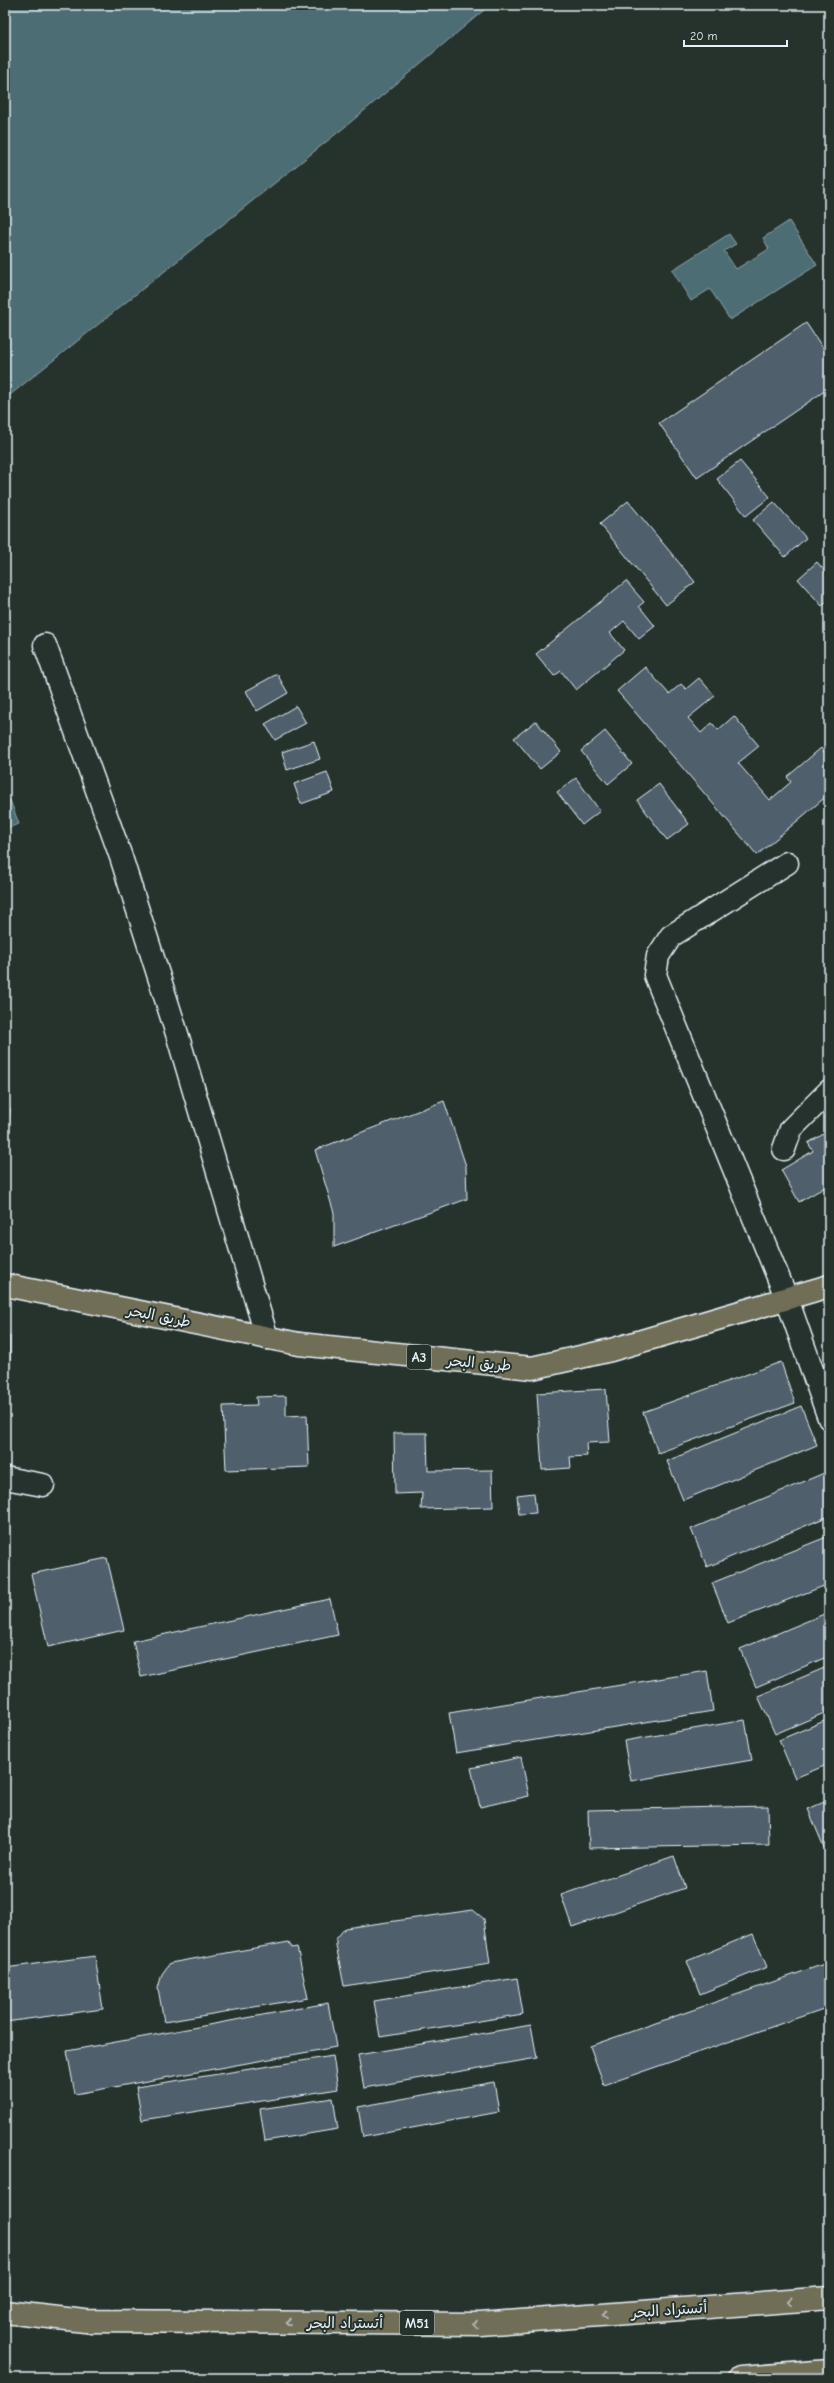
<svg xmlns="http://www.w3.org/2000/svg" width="834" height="2383" font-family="'Comic Neue','Playpen Sans Arabic',sans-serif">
<rect width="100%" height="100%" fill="#26332d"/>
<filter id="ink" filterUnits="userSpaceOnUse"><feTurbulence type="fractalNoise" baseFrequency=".025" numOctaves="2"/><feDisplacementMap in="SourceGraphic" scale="8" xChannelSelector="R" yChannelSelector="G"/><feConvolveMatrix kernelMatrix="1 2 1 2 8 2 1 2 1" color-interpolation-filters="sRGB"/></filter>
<g filter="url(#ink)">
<!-- water -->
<g fill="#4e6d74" stroke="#8ca2a9">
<polygon points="5,5 490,5 346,126 5,399"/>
<polygon points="789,221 817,265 730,320 710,289 691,301 672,270 729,234 736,244 724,251 736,269 769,249 763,238"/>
<polygon points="10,800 19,824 5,829 5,802"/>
</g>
<!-- building -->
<g fill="#50606c" stroke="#e8f1f8">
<polygon points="806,323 829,357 829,388 697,478 659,423"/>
<polygon points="740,461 770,497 746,516 717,479"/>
<polygon points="628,501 695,582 666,605 600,524"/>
<polygon points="774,502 806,538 785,557 753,520"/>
<polygon points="817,562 829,576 829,600 822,606 798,579"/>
<polygon points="626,581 644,602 639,606 655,626 639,639 624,621 610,633 624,650 576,690 561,671 554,676 536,654"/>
<polygon points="645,667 669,694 681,684 686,689 699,678 715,696 688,718 701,733 712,723 718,730 734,716 759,746 738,763 770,800 791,782 787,777 821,748 829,758 829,794 757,855 617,691"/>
<polygon points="277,674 288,693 257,711 246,691"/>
<polygon points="296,706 306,723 275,740 265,724"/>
<polygon points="536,721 561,752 540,769 514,738"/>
<polygon points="605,731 632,764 608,784 581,751"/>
<polygon points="314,741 320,759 287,770 282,752"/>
<polygon points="327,772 334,792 301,804 294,784"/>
<polygon points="576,778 600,811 582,825 557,792"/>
<polygon points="659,784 689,824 667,840 637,800"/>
<polygon points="444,1101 466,1166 467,1199 334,1247 334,1213 315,1150"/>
<polygon points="5,1108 10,1108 9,1128 5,1128"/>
<polygon points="829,1131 829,1148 827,1149 829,1152 829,1185 799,1202 781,1170 813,1151 808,1143"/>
<rect x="5" y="1336" width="5" height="33"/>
<polygon points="781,1362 795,1403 658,1453 643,1412"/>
<polygon points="606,1389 610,1442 586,1443 587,1456 570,1457 571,1468 542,1470 537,1393"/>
<polygon points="286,1396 286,1416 307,1415 309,1467 226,1470 223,1406 257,1405 256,1397"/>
<polygon points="801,1406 817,1445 683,1500 667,1461"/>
<polygon points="394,1433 427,1433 428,1471 492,1470 493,1507 421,1509 422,1493 395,1494"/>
<polygon points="829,1471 829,1516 707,1567 691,1529"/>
<polygon points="534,1493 536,1513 519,1514 517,1495"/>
<polygon points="829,1536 829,1584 728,1623 712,1583"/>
<polygon points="107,1558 124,1630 48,1647 31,1574"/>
<polygon points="330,1599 338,1635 141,1677 133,1641"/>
<polygon points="829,1612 829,1656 756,1687 740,1649"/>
<polygon points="829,1666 829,1711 775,1734 758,1696"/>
<polygon points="707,1671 713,1711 456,1753 449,1713"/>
<polygon points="829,1719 829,1764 795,1778 779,1740"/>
<polygon points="745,1720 752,1760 631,1781 624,1741"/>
<polygon points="521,1757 529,1796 480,1807 471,1768"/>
<polygon points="829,1800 829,1856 828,1857 808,1809"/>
<polygon points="768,1806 769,1845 589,1848 588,1810"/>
<polygon points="674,1856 685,1888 572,1927 561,1895"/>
<polygon points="473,1910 484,1919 490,1964 344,1986 336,1945 336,1939 345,1928"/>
<polygon points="753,1934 767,1967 700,1994 687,1961"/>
<polygon points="289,1942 292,1948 297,1947 308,1998 164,2022 158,1988 162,1974 170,1963"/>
<polygon points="95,1956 103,2009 5,2022 5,1968"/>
<polygon points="827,1963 829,1969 829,2007 604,2085 590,2046"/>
<polygon points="517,1978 523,2014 380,2037 374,2001"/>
<polygon points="328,2003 336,2047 75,2094 67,2051"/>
<polygon points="531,2025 537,2058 364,2088 358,2055"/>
<polygon points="333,2056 338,2089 142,2120 136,2087"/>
<polygon points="494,2082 499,2112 363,2137 358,2107"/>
<polygon points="333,2098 338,2129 265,2141 260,2109"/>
</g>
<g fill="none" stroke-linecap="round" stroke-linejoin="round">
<defs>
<g id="minor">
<polyline points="45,645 121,857 178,1037 267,1338"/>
<polyline points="787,863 671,936 658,956 655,975 787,1299 829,1418"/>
<polyline points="784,1149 791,1129 829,1091"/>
<polyline points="5,1478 43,1485"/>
</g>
<g id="highway">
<polyline points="5,1285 299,1344 532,1368 611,1350 829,1286"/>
<polyline points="5,2312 85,2321 480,2324 829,2298"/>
<polyline points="740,2378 829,2371"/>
</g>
</defs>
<!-- minor casing -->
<use href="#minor" stroke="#e8f1f8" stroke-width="25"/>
<!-- highway casing -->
<use href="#highway" stroke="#e8f1f8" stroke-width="25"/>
<!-- minor -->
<use href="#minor" stroke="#26332d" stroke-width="22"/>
<!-- highway -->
<use href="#highway" stroke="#716e59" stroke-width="22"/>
</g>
<!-- one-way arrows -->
<defs><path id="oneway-chevron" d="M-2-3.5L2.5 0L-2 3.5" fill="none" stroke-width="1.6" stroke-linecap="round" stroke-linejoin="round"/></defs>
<g stroke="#b8bdb8">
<use href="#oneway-chevron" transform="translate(790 2301) rotate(176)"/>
<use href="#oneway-chevron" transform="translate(605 2314) rotate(176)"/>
<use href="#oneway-chevron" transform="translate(289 2322) rotate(-180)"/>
<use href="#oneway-chevron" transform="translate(475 2324) rotate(180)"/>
</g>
</g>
<g text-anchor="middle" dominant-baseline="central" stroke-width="4" stroke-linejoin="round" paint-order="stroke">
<!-- shield labels -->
<g fill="#26332d" stroke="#aeb8bb" stroke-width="1">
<rect x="407" y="1345" width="24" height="24" rx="3"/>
<rect x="400" y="2311" width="34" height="24" rx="3"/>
</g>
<g font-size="14" font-weight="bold" fill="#e8f1f8">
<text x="419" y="1357">A3</text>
<text x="417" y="2323">M51</text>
</g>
<!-- street labels -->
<g font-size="15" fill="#e8f1f8" stroke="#26332d">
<text transform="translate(159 1316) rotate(11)">طريق البحر</text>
<text transform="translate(479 1363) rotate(5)">طريق البحر</text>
<text transform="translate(669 2310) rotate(-4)">أتستراد البحر</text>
<text x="345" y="2323">أتستراد البحر</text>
</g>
</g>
<!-- margin -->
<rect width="834" height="2383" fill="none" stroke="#26332d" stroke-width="20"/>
<rect x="10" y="10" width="814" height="2363" fill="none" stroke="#e8f1f8" stroke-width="1.5" filter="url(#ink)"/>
<!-- scale -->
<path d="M684 40v6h103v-6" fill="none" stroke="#e8f1f8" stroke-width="2"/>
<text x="690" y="40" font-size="12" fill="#e8f1f8" stroke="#26332d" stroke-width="3" paint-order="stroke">20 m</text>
</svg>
